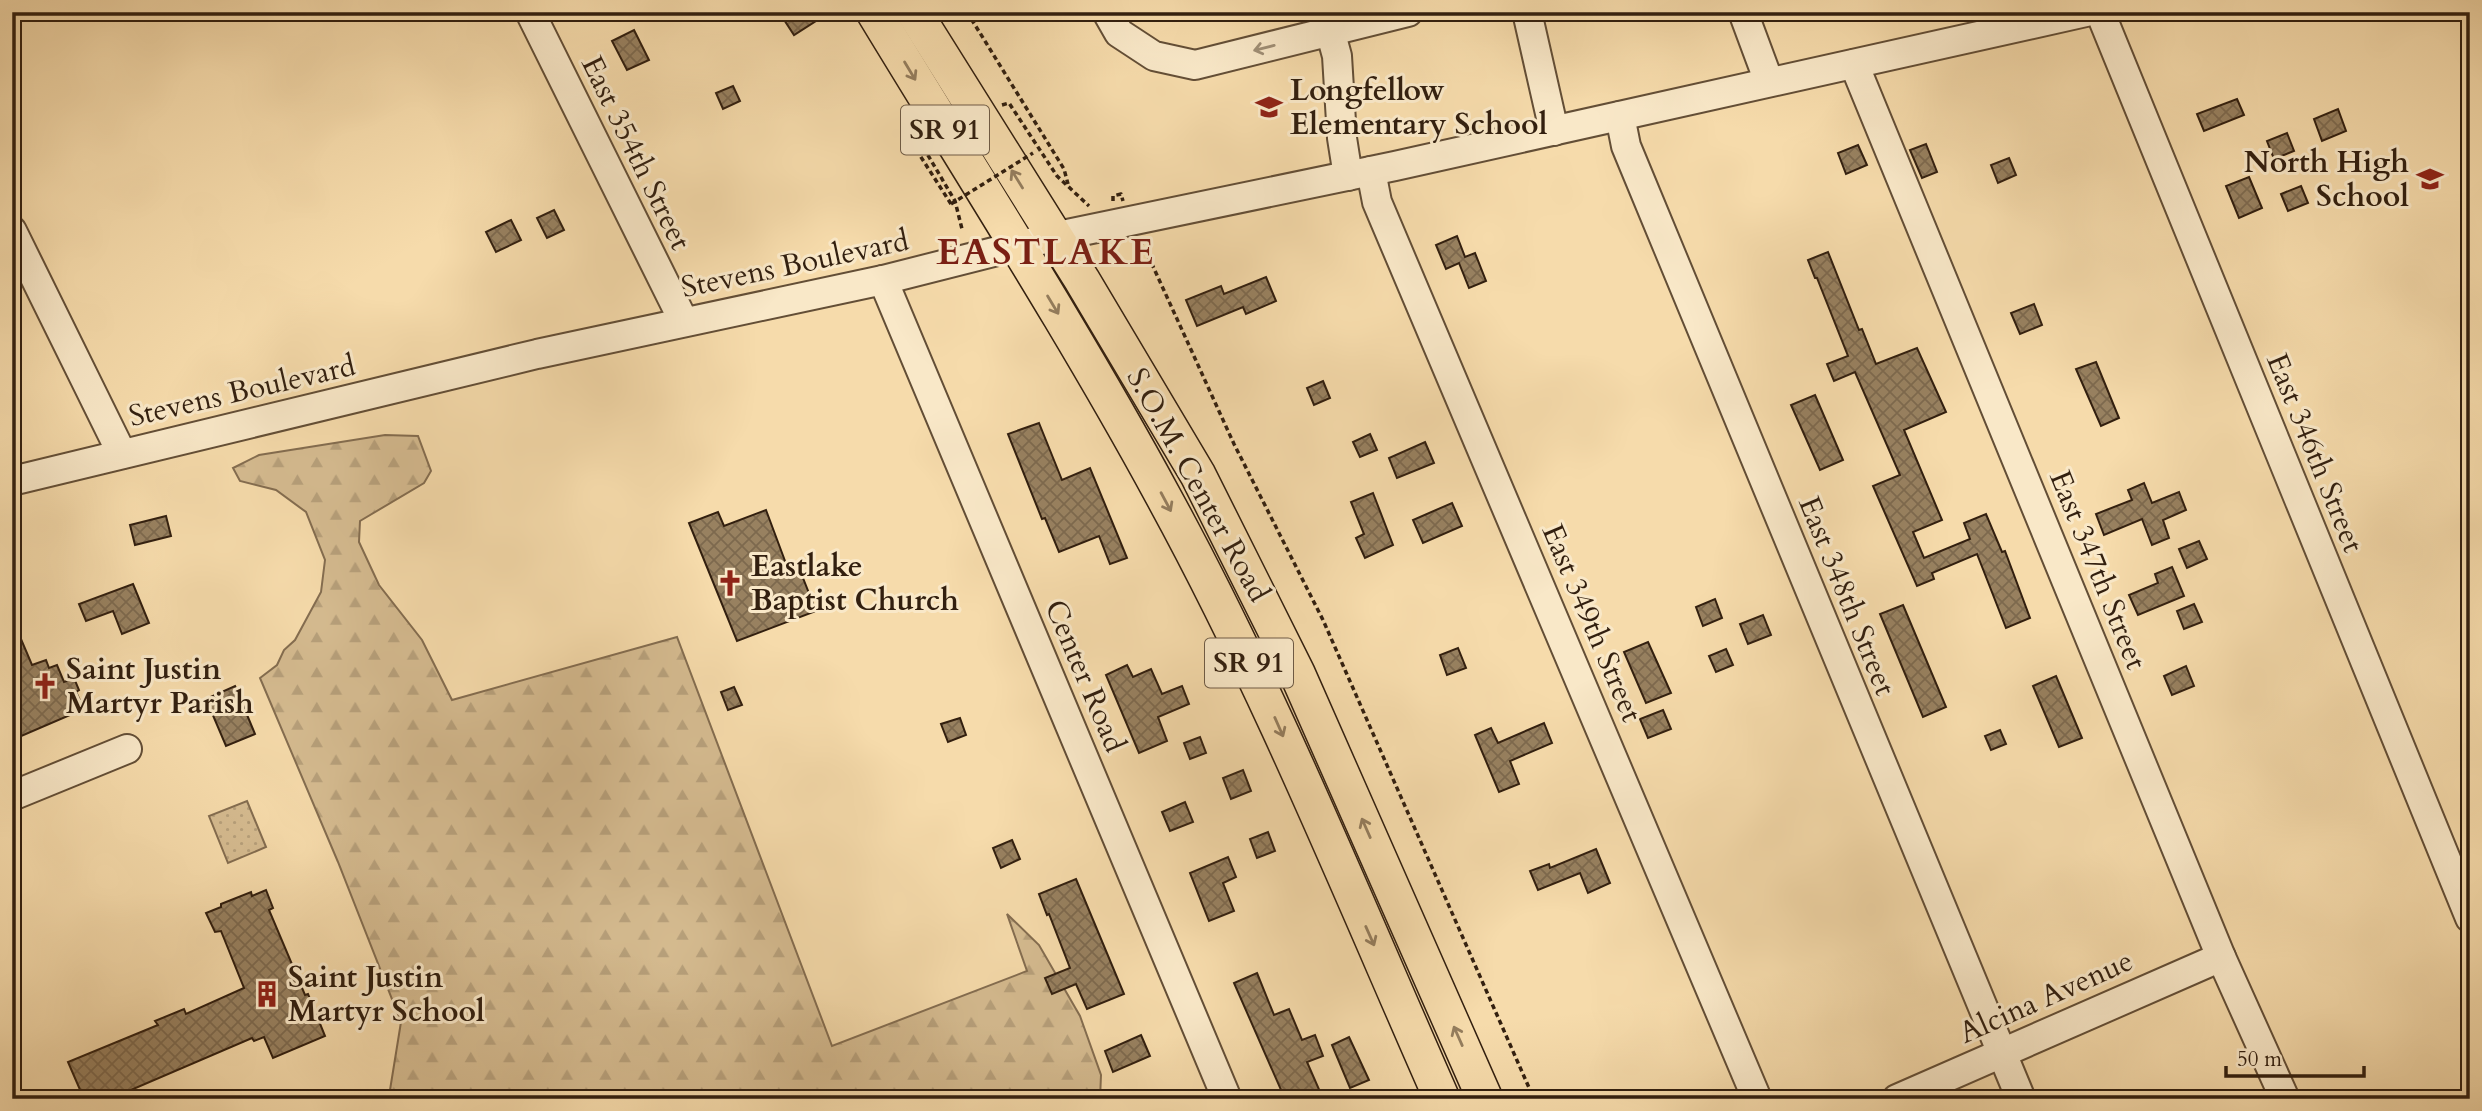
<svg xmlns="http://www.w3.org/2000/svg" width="2482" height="1111" font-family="Cardo,serif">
<defs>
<pattern id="green-dots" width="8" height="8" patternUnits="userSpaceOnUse" patternTransform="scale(1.75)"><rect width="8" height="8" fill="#d5bb90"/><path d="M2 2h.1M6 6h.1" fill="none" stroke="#b7a07b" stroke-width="1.8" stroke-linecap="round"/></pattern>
<pattern id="forest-firs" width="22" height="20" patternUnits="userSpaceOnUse" patternTransform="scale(1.75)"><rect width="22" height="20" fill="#d5bb90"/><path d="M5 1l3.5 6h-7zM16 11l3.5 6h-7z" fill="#b7a07b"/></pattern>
<pattern id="building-cross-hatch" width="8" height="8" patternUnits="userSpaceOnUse" patternTransform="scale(1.75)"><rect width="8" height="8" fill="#988160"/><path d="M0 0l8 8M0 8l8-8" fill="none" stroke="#7d694e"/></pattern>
</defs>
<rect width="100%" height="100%" fill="#f6dbab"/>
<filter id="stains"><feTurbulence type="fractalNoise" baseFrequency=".00286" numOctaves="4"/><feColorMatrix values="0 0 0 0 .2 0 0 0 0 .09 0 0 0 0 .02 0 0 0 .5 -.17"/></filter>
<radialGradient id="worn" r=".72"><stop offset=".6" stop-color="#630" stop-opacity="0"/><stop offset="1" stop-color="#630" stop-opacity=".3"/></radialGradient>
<!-- green -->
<polygon fill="url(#green-dots)" stroke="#846d50" stroke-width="2" points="247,801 266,847 228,863 209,816"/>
<!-- forest -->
<polygon fill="url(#forest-firs)" stroke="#846d50" stroke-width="2" points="385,435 418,436 431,471 424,483 360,521 359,542 379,585 422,640 452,700 677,637 832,1046 1027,971 1007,914 1039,945 1080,1016 1101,1075 1100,1099 393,1099 390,1090 401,1022 338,862 260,678 277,665 284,650 295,640 321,592 325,560 306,512 276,490 240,481 233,468 259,455"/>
<!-- building -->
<g fill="url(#building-cross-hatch)" stroke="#321f0f" stroke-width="2">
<polygon points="779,12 830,12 794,35"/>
<polygon points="634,30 649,60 627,70 612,41"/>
<polygon points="733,86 740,101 723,109 716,93"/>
<polygon points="2237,99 2244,115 2204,131 2197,114"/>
<polygon points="2338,109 2346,131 2322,141 2314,119"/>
<polygon points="2287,133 2294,151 2274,159 2267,141"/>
<polygon points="1926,144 1937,172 1922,178 1910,150"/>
<polygon points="1858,145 1867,165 1846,174 1838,153"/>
<polygon points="2009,158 2016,175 1998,183 1991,165"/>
<polygon points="2249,177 2262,208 2239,218 2226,186"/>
<polygon points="2301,186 2308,203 2288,211 2281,194"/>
<polygon points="554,210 564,230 547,238 537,218"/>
<polygon points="511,220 521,240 496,252 486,232"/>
<polygon points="1457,236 1465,257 1475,253 1486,281 1469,288 1459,263 1446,269 1436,245"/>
<polygon points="1828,252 1859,330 1862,329 1876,364 1917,348 1946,412 1904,430 1942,520 1913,532 1924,558 1970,539 1964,523 1986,514 2002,552 2005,551 2030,618 2006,628 1977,554 1932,573 1934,579 1917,586 1873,486 1900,475 1855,372 1834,381 1827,364 1848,356 1817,278 1815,278 1808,260"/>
<polygon points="1266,277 1276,301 1246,314 1243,307 1197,326 1186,300 1221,286 1224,294"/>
<polygon points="2034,304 2042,325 2020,334 2011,313"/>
<polygon points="2096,362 2119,418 2101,426 2076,369"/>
<polygon points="1323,381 1330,398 1314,405 1307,388"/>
<polygon points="1815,395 1843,460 1820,470 1791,405"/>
<polygon points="1039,423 1062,480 1090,468 1127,558 1110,564 1099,536 1059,552 1045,518 1042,519 1008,434"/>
<polygon points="1370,434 1377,450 1360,457 1353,442"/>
<polygon points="1425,442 1434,463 1397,478 1389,458"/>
<polygon points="2144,483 2152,503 2179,492 2186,510 2163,520 2169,538 2152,545 2142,519 2104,535 2096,514 2132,500 2128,490"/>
<polygon points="1373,493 1393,545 1365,558 1356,538 1364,534 1351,502"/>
<polygon points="1452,503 1462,526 1423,543 1413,520"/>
<polygon points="766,510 791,577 801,573 816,611 737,641 689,523 718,512 724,526"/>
<polygon points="166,516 171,536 135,545 130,525"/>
<polygon points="2199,541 2207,559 2187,568 2179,549"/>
<polygon points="2172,567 2184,596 2138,615 2129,595 2158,583 2155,574"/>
<polygon points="133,584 149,623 122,634 113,611 86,621 79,604"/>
<polygon points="1715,599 1722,618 1703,626 1696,607"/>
<polygon points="2194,604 2202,622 2184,629 2177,611"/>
<polygon points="1903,605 1946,707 1923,717 1880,614"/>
<polygon points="1763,615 1771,635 1748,644 1740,624"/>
<polygon points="12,618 32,665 46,660 49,668 57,665 64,682 74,678 79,690 76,692 84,709 12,740"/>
<polygon points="1648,642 1671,693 1646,703 1624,652"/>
<polygon points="1458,648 1466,668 1447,675 1440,655"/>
<polygon points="1726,649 1733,665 1716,672 1709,656"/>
<polygon points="1127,665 1133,677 1151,669 1162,694 1182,686 1189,704 1158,717 1167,741 1139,753 1106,675"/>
<polygon points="2186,666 2194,686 2172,695 2164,676"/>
<polygon points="2056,676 2082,738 2059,747 2033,686"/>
<polygon points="235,686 255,734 226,746 206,699"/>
<polygon points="734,687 742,705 728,710 721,692"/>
<polygon points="1663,710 1671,729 1648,738 1640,719"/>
<polygon points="960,718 966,735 948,742 941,724"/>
<polygon points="1544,723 1552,743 1510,761 1519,784 1499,792 1475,735 1491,728 1498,743"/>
<polygon points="2000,730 2006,744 1991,750 1985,736"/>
<polygon points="1200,737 1206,753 1190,759 1184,743"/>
<polygon points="1243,770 1251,791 1231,799 1223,778"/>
<polygon points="1185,802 1193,822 1170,831 1162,812"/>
<polygon points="1268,832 1275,851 1257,858 1250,839"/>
<polygon points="1012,840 1020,859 1001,868 993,848"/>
<polygon points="1596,849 1610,883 1588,893 1580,873 1538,890 1530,871 1549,864 1550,868"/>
<polygon points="1228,857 1236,877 1223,883 1234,911 1209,921 1190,873"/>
<polygon points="1076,879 1124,994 1087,1009 1076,984 1052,994 1045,978 1070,968 1049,914 1047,915 1039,894"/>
<polygon points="266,890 273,908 269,910 305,995 308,994 325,1036 273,1058 264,1037 254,1041 252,1038 110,1099 84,1099 68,1062 158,1025 155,1021 184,1009 186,1014 244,988 221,931 215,932 206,913 221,907 221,904 251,892 252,896"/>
<polygon points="1257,973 1274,1015 1289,1009 1302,1040 1315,1035 1323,1056 1307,1062 1321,1094 1311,1099 1285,1099 1234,983"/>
<polygon points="1141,1035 1150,1056 1113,1072 1105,1051"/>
<polygon points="1349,1037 1369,1080 1350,1088 1332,1045"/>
</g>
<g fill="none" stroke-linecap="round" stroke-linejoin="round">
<defs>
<g id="minor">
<polyline points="530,12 684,322"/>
<polyline points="1107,12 1119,33 1154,56 1195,65 1408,12"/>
<polyline points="1325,12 1337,56 1342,138 1348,176"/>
<polyline points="1527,12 1554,131"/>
<polyline points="1743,12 1769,82"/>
<polyline points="2100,12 2470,918"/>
<polyline points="1854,64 2221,957 2285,1099"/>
<polyline points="1620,116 1626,146 2021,1099"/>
<polyline points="1371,171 1377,202 1757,1099"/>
<polyline points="12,231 122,454"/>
<polyline points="883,280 1227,1099"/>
<polyline points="12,481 537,354 883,280 1053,237 1395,166 2086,12"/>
<polyline points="12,796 127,749"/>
<polyline points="1897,1099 2221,957"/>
</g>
<g id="major">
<path d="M874,12C971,172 1073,330 1162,494C1269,689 1352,895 1442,1099"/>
<polyline points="914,12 1082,280 1198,475 1297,673 1485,1099"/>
</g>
</defs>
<!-- minor casing -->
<use href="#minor" stroke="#634e36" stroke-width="32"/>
<!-- major casing -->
<use href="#major" stroke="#321f0f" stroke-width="38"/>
<!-- path -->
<g stroke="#321f0f" stroke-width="3.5" stroke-dasharray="5 3.5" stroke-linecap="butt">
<polyline points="967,12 1064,169 1068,184"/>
<polyline points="1002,105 1009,103 1057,176 1089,206"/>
<polyline points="1113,201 1113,196 1121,194 1123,201"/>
<polyline points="951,204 912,143 914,137 919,140 955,201 962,229"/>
<polyline points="1141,240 1234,444 1323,620 1534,1099"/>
</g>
<!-- minor -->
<use href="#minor" stroke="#f9e8c8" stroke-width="28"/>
<!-- major -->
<use href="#major" stroke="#f6dbab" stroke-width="35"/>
<!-- path-bridge -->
<polyline stroke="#321f0f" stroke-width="3.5" stroke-dasharray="5 3.5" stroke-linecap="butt" points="951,204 1033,153"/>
</g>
<!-- one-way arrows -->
<defs><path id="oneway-shaft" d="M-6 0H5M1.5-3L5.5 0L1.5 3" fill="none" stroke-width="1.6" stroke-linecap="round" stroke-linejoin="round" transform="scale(1.75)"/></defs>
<use stroke="#9f8e75" href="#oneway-shaft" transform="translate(1264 48) rotate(166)"/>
<g stroke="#947d5d">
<use href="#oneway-shaft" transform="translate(910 71) rotate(59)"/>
<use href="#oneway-shaft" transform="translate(1017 179) rotate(-122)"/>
<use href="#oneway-shaft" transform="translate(1053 305) rotate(59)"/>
<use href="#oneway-shaft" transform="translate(1166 502) rotate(62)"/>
<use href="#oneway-shaft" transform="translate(1279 727) rotate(66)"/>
<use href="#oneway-shaft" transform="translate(1366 828) rotate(-114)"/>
<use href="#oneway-shaft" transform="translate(1370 936) rotate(66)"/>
<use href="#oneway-shaft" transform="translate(1458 1036) rotate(-114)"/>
</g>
<!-- icons -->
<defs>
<symbol id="school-bare" viewBox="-9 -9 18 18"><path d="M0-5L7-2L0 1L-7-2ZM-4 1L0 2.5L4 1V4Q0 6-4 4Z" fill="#8f2418" stroke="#f9e8c8" stroke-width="2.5" paint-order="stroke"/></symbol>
<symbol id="church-bare" viewBox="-9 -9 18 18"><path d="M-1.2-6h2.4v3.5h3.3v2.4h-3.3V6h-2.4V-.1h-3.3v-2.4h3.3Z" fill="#8f2418" stroke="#f9e8c8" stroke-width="2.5" paint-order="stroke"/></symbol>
<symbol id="building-bare" viewBox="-9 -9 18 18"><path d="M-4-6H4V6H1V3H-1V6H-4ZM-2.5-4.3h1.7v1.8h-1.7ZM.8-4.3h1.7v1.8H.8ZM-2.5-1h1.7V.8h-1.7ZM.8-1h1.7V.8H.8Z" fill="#8f2418" stroke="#f9e8c8" stroke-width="2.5" paint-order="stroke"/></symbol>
</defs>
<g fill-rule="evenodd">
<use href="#school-bare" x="1250" y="88" width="38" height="38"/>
<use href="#school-bare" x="2411" y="160" width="38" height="38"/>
<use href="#church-bare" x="711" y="564" width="38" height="38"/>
<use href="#church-bare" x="26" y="667" width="38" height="38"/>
<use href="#building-bare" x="248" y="975" width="38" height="38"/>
</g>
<g text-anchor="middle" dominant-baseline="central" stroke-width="6" stroke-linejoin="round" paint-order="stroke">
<!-- shield labels -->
<g fill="#f9e8c8" stroke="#6e5b46" stroke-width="2">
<rect x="901" y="105.5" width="88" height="49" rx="5"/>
<rect x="1205" y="638.5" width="88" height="49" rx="5"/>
</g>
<g font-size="28" font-weight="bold" fill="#321f0f">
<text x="945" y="130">SR 91</text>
<text x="1249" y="663">SR 91</text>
</g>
<!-- poi labels -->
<g font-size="30" font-weight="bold" fill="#321f0f" stroke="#f9e8c8" text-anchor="start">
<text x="1290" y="90">Longfellow<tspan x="1290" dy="34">Elementary School</tspan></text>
<text x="2409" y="162" text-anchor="end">North High<tspan x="2409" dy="34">School</tspan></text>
<text x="751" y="566">Eastlake<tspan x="751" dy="34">Baptist Church</tspan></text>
<text x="66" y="669">Saint Justin<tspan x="66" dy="34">Martyr Parish</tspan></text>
<text x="288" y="977">Saint Justin<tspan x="288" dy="34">Martyr School</tspan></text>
</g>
<!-- street labels -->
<g font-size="30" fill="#321f0f" stroke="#f9e8c8">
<text transform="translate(636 153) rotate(64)">East 354th Street</text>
<text transform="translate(795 264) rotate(-12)">Stevens Boulevard</text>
<text transform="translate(242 391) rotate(-13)">Stevens Boulevard</text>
<text transform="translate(2315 453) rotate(68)">East 346th Street</text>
<text transform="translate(1198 485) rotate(61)">S.O.M. Center Road</text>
<text transform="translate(2098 570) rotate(68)">East 347th Street</text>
<text transform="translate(1847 596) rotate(68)">East 348th Street</text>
<text transform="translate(1592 623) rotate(67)">East 349th Street</text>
<text transform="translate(1085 676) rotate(67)">Center Road</text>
<text transform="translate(2046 997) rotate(-24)">Alcina Avenue</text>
</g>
<!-- district labels -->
<g font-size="37" font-weight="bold" letter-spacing="2" fill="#7a1f14" stroke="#f9e8c8">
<text x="1046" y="252">EASTLAKE</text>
</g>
</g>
<!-- margin -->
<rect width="2482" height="1111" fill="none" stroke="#f6dbab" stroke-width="42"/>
<rect x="14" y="14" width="2454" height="1083" fill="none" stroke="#321f0f" stroke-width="3.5"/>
<rect x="21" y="21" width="2440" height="1069" fill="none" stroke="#321f0f" stroke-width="2"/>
<!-- scale -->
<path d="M2226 1066v10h138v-10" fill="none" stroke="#321f0f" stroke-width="3.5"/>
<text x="2237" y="1066" font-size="21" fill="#321f0f" stroke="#f9e8c8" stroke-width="5" paint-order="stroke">50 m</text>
<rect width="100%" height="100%" filter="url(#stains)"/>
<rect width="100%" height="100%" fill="url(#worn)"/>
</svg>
